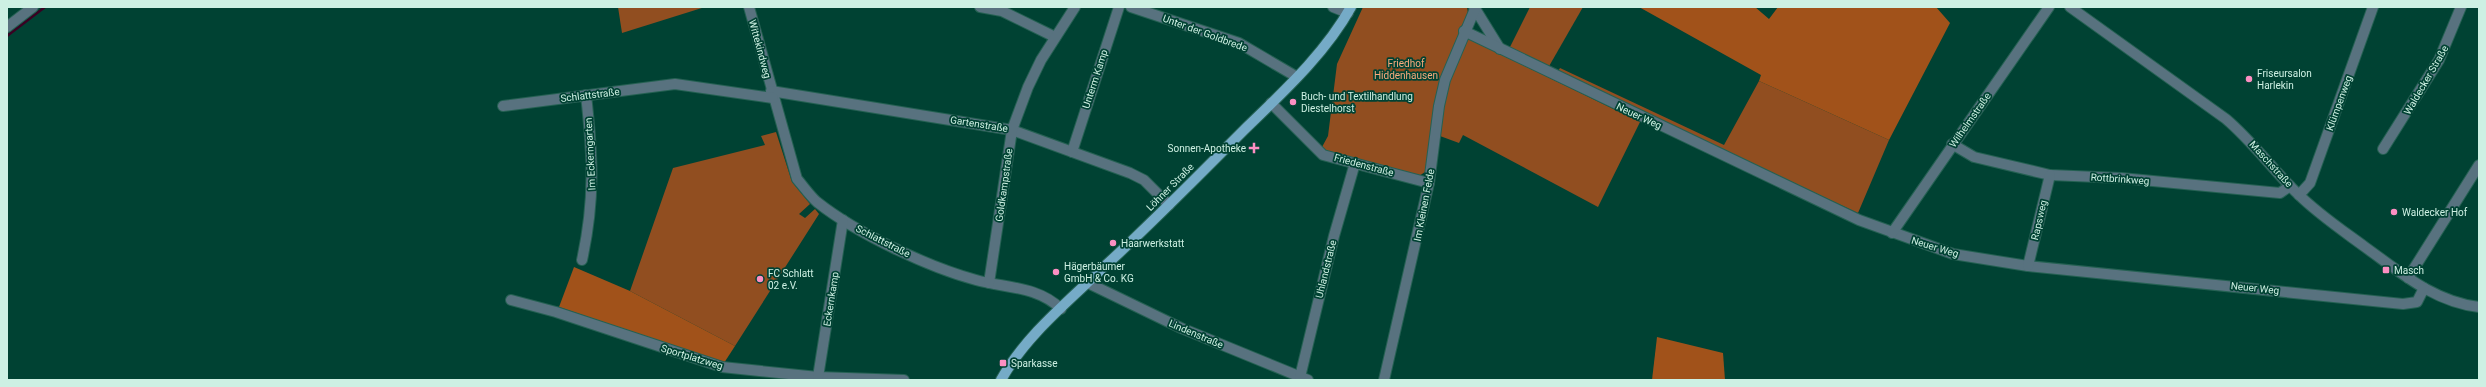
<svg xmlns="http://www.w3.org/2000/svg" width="2486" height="387" font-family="Roboto,sans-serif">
<rect width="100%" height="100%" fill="#004233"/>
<!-- green -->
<g fill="#914e20">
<polygon points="618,7 705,7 622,33"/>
<polygon points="1363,7 1467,7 1468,13 1459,34 1640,122 1598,207 1463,135 1459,143 1440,136 1425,172 1419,176 1324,150 1322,147 1328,136 1337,64"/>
<polygon points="1530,7 1583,7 1548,68 1509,49"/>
<polygon points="1560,68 1724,145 1759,81 1889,140 1858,213 1557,73"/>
<polygon points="776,132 792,182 810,204 799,214 805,218 815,209 819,214 735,346 630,291 673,168 765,145 761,136"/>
</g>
<!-- forest -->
<g fill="#a1521a">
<polygon points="1639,7 1755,7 1769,19 1778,7 1936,7 1950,23 1889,140 1759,81 1761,75"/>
<polygon points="574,267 630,291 735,346 724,363 559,307"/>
<polygon points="1657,337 1723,353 1725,380 1652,380"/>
</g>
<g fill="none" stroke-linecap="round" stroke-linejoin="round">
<!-- stream -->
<polyline stroke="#390122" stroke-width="2.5" points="7,36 45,7"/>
<defs>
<g id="minor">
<path d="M749,7L797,179C804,187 810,196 817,202C856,233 928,267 976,280C1005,288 1038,286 1061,309"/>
<polyline points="980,7 1002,11 1055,37"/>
<polyline points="1131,7 1239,43 1297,77"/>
<polyline points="1333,7 1348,13"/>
<polyline points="1474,7 1500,49"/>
<path d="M2070,7L2226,119C2253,142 2273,170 2298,194C2318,214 2342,230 2365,247C2400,272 2434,302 2479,307"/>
<polyline points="7,27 33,7"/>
<polyline points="1464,31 1859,220 1953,254 2028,266 2403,304 2417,302 2424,288"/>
<polyline points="771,91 1012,130 1130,173 1144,180 1169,205"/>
<polyline points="1271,103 1323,155 1429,183"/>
<polyline points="503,106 675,84 773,98"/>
<polyline points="1952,144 1974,157 2050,175 2121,178 2280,193 2290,186"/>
<polyline points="2383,149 2439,60 2461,7"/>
<polyline points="1072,152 1119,7"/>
<polyline points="2299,195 2310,183 2373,7"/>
<polyline points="1892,233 2049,7"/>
<path d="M582,260C595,200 593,157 586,95"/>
<polyline points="2028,266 2050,175"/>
<polyline points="2408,278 2479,165"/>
<polyline points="989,283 1012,130 1028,87 1041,60 1075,7"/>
<polyline points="1088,283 1181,328 1308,380"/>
<polyline points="511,300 556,312 722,367 818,377 904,380"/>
<polyline points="818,377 843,220"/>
<polyline points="1300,377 1334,236 1355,163"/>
<polyline points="1384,380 1429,183 1439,106 1445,80 1475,9"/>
</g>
<path id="major" d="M1001,380C1026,335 1069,301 1105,266C1153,222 1198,176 1244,130C1282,93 1325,54 1351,7"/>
</defs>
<!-- minor casing -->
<use href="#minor" stroke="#256153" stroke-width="12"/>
<!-- major casing -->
<use href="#major" stroke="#256153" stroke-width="12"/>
<!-- minor -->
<use href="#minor" stroke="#58727f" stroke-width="10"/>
<!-- major -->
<use href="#major" stroke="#75abc7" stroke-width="10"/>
</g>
<!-- markers -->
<g fill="#fc8fc2" stroke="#004233" stroke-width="1.5">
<circle cx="2249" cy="79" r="4"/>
<circle cx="1293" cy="102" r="4"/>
<path d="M1252 142h4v4h4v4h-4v4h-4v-4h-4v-4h4z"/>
<circle cx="2394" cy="212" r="4"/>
<circle cx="1113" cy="243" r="4"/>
<rect x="2382" y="266" width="8" height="8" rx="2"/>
<circle cx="1056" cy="272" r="4"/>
<circle cx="760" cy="279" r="4"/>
<rect x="999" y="359" width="8" height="8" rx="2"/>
</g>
<g text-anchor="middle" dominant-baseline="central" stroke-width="3.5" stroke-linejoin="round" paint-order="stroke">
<!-- street labels -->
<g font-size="10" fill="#cdf0e3" stroke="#004233">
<text transform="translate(1205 33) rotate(20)">Unter der Goldbrede</text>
<text transform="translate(760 49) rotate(75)">Wittekindweg</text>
<text transform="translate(1095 79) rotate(-72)">Unterm Kamp</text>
<text transform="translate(2426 80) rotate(-60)">Waldecker Straße</text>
<text transform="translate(590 95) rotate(-7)">Schlattstraße</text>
<text transform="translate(2339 103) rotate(-70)">Klümpenweg</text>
<text transform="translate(1639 116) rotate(25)">Neuer Weg</text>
<text transform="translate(1970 120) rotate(-55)">Wilhelmstraße</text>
<text transform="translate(979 124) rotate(9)">Gartenstraße</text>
<text transform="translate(590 154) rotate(-93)">Im Eckerngarten</text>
<text transform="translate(2271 164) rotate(48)">Maschstraße</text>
<text transform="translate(1364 165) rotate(15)">Friedenstraße</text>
<text transform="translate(2120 179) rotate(4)">Rottbrinkweg</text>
<text transform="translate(1004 185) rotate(-82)">Goldkampstraße</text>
<text transform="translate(1170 187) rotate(-45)">Löhner Straße</text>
<text transform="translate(1424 205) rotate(-79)">Im Kleinen Felde</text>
<text transform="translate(2039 220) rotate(-77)">Rapsweg</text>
<text transform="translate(883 241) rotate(27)">Schlattstraße</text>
<text transform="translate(1935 247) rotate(17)">Neuer Weg</text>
<text transform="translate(1326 269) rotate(-76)">Uhlandstraße</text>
<text transform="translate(2255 288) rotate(6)">Neuer Weg</text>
<text transform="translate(831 299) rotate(-81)">Eckernkamp</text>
<text transform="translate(1196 334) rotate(23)">Lindenstraße</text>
<text transform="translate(692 357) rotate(17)">Sportplatzweg</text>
</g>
<!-- park labels -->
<g font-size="10" fill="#f9ab7d" stroke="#004233">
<text x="1406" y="63">Friedhof<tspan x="1406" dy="12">Hiddenhausen</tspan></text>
</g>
<!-- poi labels -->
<g font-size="10" fill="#cdf0e3" stroke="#004233" text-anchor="start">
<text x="2257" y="73">Friseursalon<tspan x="2257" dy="12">Harlekin</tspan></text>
<text x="1301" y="96">Buch- und Textilhandlung<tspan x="1301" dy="12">Diestelhorst</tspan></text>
<text x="1246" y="148" text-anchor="end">Sonnen-Apotheke</text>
<text x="2402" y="212">Waldecker Hof</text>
<text x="1121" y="243">Haarwerkstatt</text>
<text x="1064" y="266">Hägerbäumer<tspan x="1064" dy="12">GmbH &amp; Co. KG</tspan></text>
<text x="2394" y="270">Masch</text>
<text x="768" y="273">FC Schlatt<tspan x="768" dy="12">02 e.V.</tspan></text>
<text x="1011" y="363">Sparkasse</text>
</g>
</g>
<!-- border -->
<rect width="2486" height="387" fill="none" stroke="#cdf0e3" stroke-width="16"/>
</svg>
